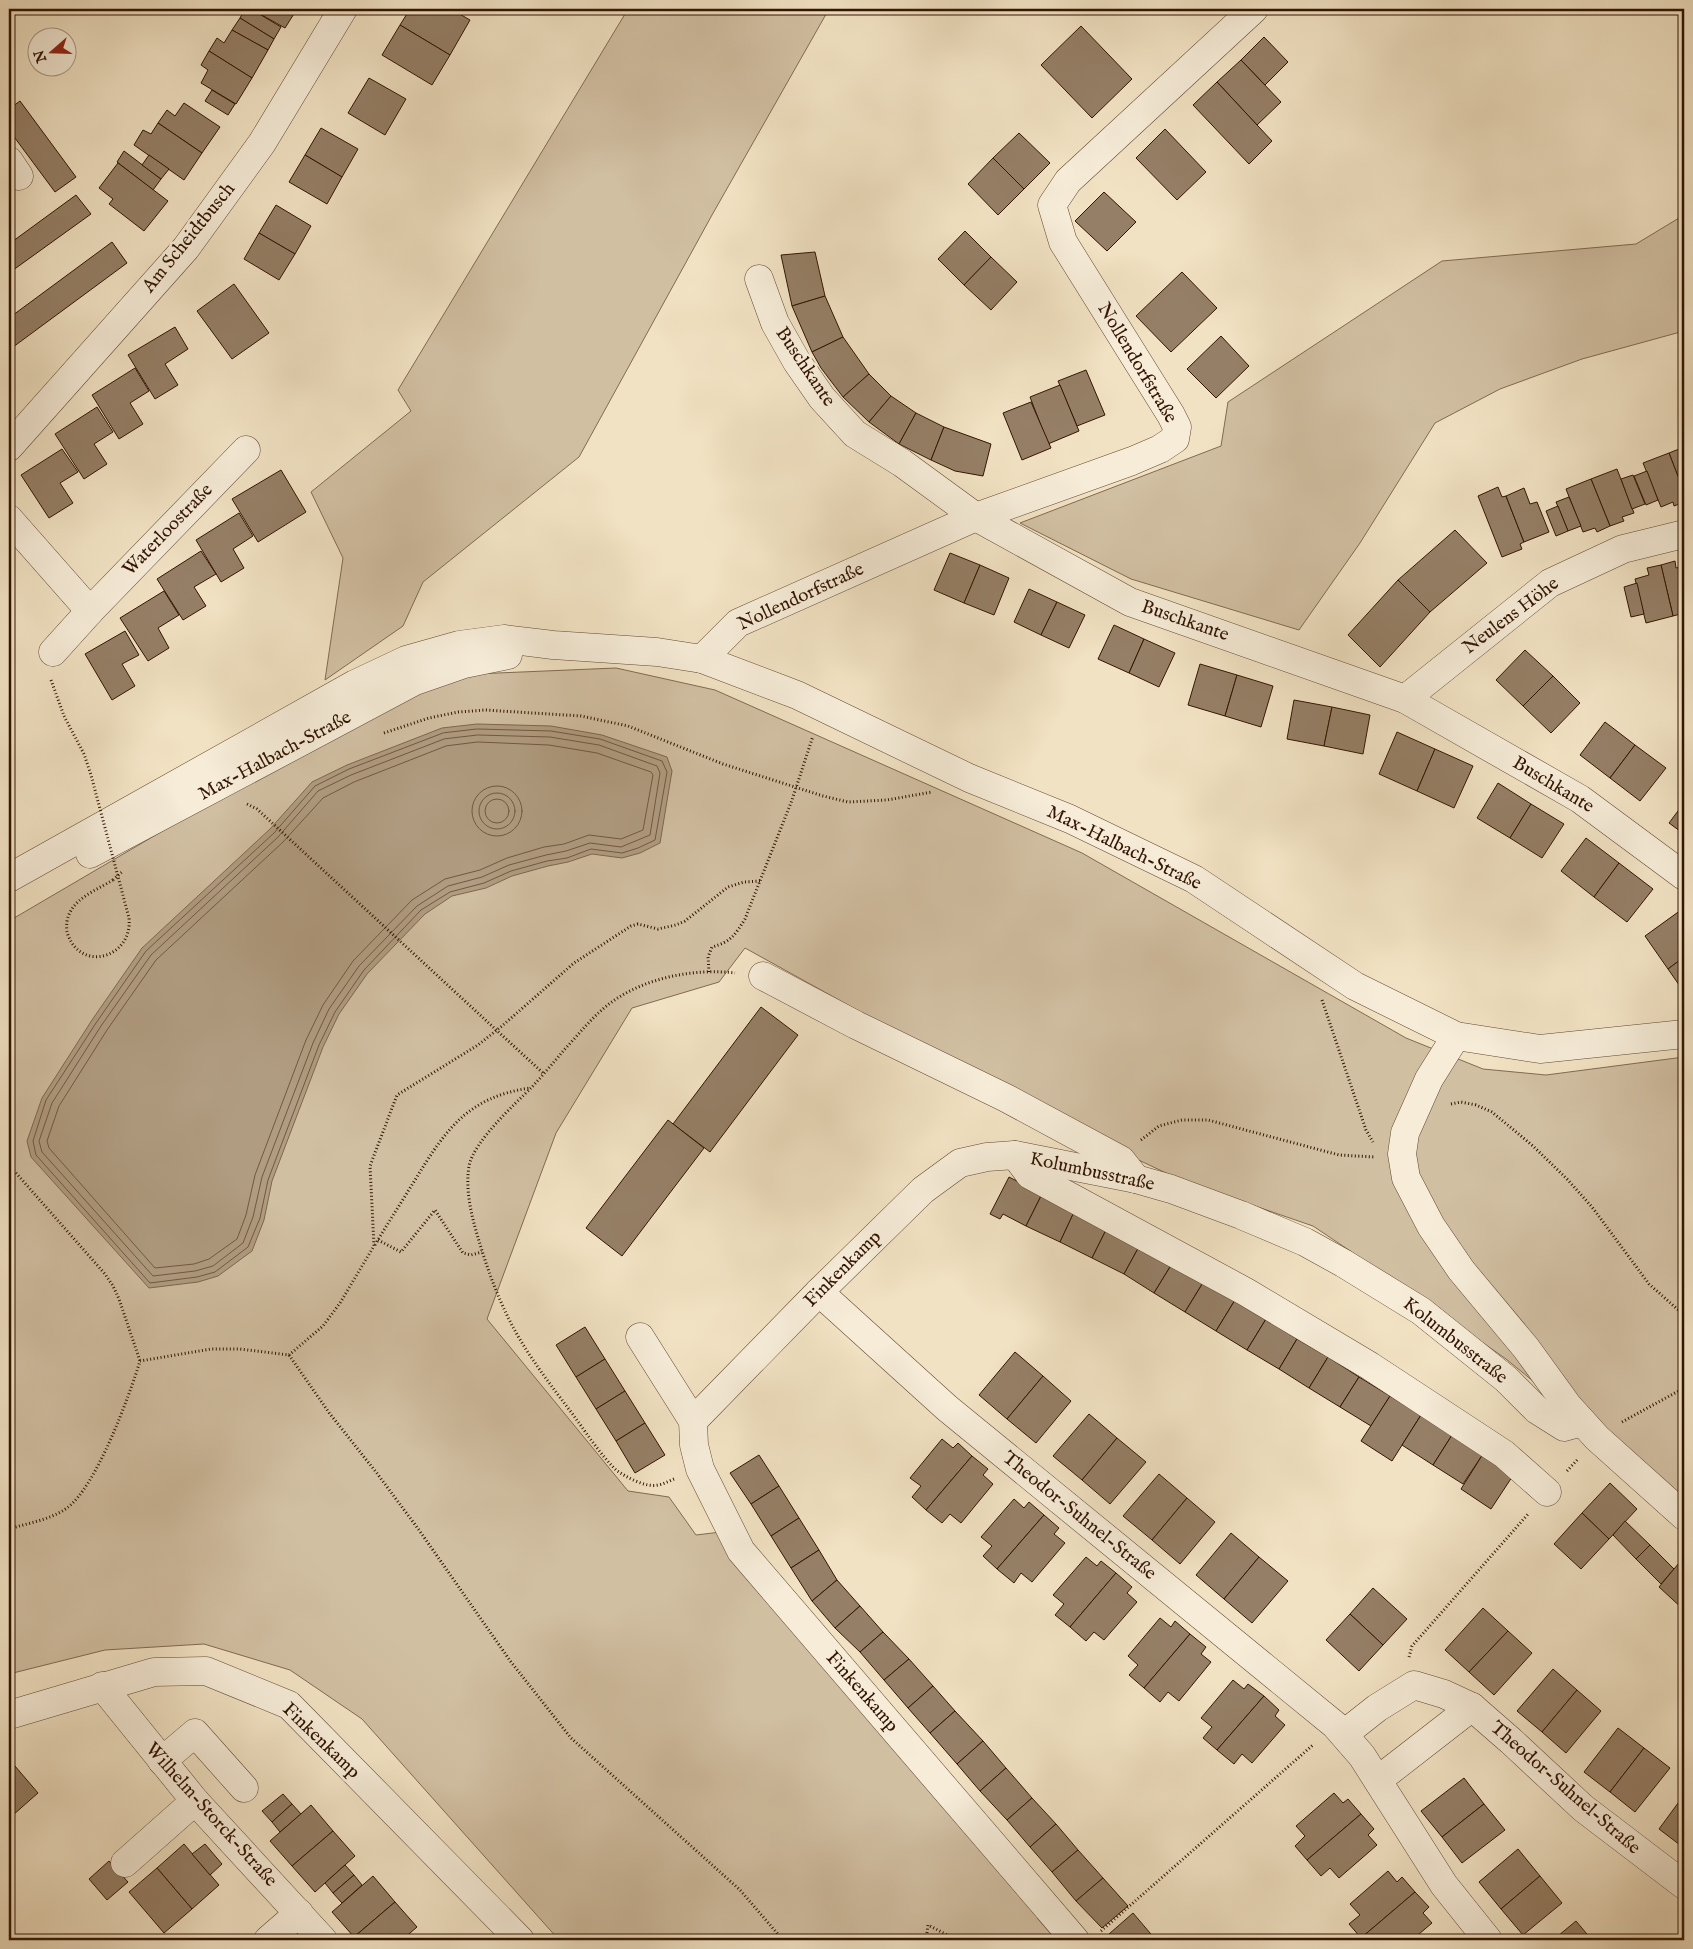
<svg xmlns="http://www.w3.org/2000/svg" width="1693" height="1949" font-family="'IM FELL English',serif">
<rect width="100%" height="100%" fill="#f1e2c3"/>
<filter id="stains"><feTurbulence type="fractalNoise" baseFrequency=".004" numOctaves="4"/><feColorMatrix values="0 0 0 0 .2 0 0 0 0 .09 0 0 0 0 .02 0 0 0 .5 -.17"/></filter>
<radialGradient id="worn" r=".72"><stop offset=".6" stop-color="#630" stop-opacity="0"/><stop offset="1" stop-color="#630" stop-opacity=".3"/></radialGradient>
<!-- green -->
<g fill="#d1bfa2" stroke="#826a52">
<polygon points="628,9 829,9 712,215 579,457 423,582 403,626 325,680 343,558 311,492 411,411 398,390"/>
<polygon points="1684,215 1684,331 1582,359 1500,389 1435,423 1360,543 1299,630 1131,579 1020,523 1221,446 1228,402 1442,261 1636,244"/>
<polygon points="616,668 715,690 1082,853 1406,1038 1483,1069 1546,1075 1684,1057 1684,1504 1506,1359 1401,1285 1313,1226 1185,1182 1067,1126 745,948 719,982 632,1008 556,1133 487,1319 628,1491 669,1497 696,1535 721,1532 1036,1906 1038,1919 1056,1940 559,1940 362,1719 290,1670 204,1644 105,1650 9,1674 9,921 427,676"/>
</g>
<!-- water -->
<polygon fill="#b09c81" stroke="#7e664e" points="477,724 551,726 602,735 667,757 672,771 660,843 640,853 622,858 592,854 568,862 548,866 512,876 486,888 452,896 425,914 367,974 339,1014 323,1047 272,1181 264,1220 252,1251 218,1276 198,1282 149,1288 31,1157 27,1141 42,1098 92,1020 142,948 270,829 312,782 347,765 442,728"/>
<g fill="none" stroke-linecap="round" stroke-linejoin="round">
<!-- shore -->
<g stroke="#715842" stroke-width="1">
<polygon points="477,729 551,731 600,739 662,761 667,772 655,840 638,848 622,853 591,849 567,858 547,861 511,871 484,883 450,892 421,910 364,970 335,1012 319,1045 268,1180 260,1218 248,1247 215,1272 197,1277 150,1283 36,1155 33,1141 46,1100 96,1023 146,951 274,833 315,786 349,769 443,733"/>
<polygon points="478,735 550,737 599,745 657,766 660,773 650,835 621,847 590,843 566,851 546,855 509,865 482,877 448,886 417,906 359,966 329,1009 313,1043 262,1177 253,1217 243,1243 213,1266 195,1271 153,1276 42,1152 39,1141 52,1103 101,1026 151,955 278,837 318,791 351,775 444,739"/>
<polygon points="478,742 549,745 597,753 651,772 653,775 643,830 621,839 589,835 564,844 544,847 507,858 480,870 445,879 412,900 353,961 323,1005 306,1040 255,1175 246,1215 237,1239 209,1259 194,1264 155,1268 49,1148 47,1141 59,1106 107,1030 156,960 283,842 323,798 354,782 446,746"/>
<circle cx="497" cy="811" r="25"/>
<circle cx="497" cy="811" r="18"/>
<circle cx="497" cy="811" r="12"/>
</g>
</g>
<!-- building -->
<g fill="#957f66" stroke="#321402">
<polygon points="245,9 251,9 281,27 274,39 240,18"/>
<polygon points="251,9 297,9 285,28"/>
<polygon points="410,9 451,9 470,20 450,55 400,25"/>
<polygon points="240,18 274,39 268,50 232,30"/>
<polygon points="400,25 450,55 432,85 382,55"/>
<polygon points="1081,26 1132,79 1092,118 1041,65"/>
<polygon points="232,30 268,50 252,78 209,51 217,38 224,43"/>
<polygon points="1264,37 1288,62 1265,85 1241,60"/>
<polygon points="209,51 252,78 236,104 201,83 208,70 201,65"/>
<polygon points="1241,60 1281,102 1257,125 1217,82"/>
<polygon points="369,78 406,99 385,135 348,113"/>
<polygon points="1217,82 1272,141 1249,164 1193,105"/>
<polygon points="212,90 235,104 228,115 205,101"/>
<polygon points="20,101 76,177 55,192 9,130 9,109"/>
<polygon points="184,103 220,127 202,153 158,123 167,110 175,116"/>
<polygon points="158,123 202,153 184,180 134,145 143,130 151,134"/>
<polygon points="321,128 358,149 342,177 305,155"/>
<polygon points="1165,129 1206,172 1177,200 1136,158"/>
<polygon points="1019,133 1050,163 1024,189 993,158"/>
<polygon points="124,151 161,179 153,190 117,162"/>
<polygon points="149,155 169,169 161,179 142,165"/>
<polygon points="305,155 342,177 327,204 289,182"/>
<polygon points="993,158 1024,189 998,215 968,184"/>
<polygon points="118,163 168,201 144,231 109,204 113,199 99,188"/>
<polygon points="1104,192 1136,222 1107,251 1075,221"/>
<polygon points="76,195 91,214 9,273 9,244"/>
<polygon points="276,205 311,226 295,254 259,233"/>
<polygon points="965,231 991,257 964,285 938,259"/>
<polygon points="259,233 295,254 279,280 244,259"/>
<polygon points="112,242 127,263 9,350 9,318"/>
<polygon points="815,252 825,296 792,306 781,255"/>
<polygon points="991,257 1017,282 991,310 964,285"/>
<polygon points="1182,272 1217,308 1171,352 1136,316"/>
<polygon points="234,284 269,333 232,359 197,311"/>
<polygon points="825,296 843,337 812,352 792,306"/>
<polygon points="175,327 188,349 165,364 178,385 155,399 128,355"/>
<polygon points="1221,336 1249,366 1216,398 1187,369"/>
<polygon points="843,337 869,374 843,397 821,368 812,352"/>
<polygon points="135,368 149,391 130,403 143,424 119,439 92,395"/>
<polygon points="1086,370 1105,415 1077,426 1058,381"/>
<polygon points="869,374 891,396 869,422 843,397"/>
<polygon points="1060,385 1079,431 1048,444 1030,397"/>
<polygon points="891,396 916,413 899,444 869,422"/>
<polygon points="1031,402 1051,448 1022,460 1003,413"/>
<polygon points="97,407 113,432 94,444 107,464 84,479 55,434"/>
<polygon points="916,413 944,427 931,460 899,444"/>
<polygon points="944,427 991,444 983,476 955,471 931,460"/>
<polygon points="1684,447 1684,492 1669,453"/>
<polygon points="62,449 78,472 60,483 73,503 49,518 21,475"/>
<polygon points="1669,453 1684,492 1684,502 1674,506 1673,502 1661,507 1643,463"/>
<polygon points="1617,469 1634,513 1622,517 1624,521 1610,526 1591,479"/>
<polygon points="281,470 306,512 258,542 232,499"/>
<polygon points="1647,471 1658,500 1646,505 1634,476"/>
<polygon points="1633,475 1645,504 1632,509 1621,479"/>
<polygon points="1591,479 1610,526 1597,532 1595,528 1583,532 1566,489"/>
<polygon points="1498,487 1502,497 1506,496 1524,542 1520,544 1522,549 1502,557 1478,496"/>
<polygon points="1524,488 1530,504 1537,502 1549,532 1524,542 1506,496"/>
<polygon points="1569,497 1581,526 1568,531 1556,502"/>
<polygon points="1558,506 1568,531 1556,536 1546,511"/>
<polygon points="239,513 253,536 233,549 244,568 221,582 196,540"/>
<polygon points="1455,530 1487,563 1430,612 1398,580"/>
<polygon points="201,551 216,574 194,587 206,606 183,620 157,579"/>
<polygon points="950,553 980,565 964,603 934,590"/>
<polygon points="1675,561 1676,568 1684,566 1684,613 1673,616 1661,565"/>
<polygon points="980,565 1009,578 994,615 964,603"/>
<polygon points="1661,565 1673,616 1646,623 1635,579 1649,575 1647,568"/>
<polygon points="1398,580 1430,612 1380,667 1348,635"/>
<polygon points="1637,583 1644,614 1631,617 1624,587"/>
<polygon points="1029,589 1057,602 1041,635 1014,622"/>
<polygon points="164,591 179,615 158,628 169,648 148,661 120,618"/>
<polygon points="1057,602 1085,615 1069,648 1041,635"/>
<polygon points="1114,625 1144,639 1129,673 1098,659"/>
<polygon points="125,631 139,655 122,664 135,686 112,700 85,654"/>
<polygon points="1144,639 1175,653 1159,687 1129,673"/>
<polygon points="1525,650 1553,676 1523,706 1496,680"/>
<polygon points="1200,664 1237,675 1225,716 1188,705"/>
<polygon points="1237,675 1273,686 1261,727 1225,716"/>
<polygon points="1553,676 1580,703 1551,733 1523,706"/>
<polygon points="1294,700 1332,707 1324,746 1287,739"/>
<polygon points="1332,707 1370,715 1363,754 1324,746"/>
<polygon points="1605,722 1635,745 1610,778 1580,755"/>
<polygon points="1397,732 1435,749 1417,791 1379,774"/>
<polygon points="1635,745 1666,768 1640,801 1610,778"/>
<polygon points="1435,749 1473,766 1454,808 1417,791"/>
<polygon points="1498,783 1531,804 1510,838 1477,818"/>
<polygon points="1684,803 1684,834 1669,823"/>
<polygon points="1531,804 1564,824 1542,858 1510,838"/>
<polygon points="1586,838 1619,863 1594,897 1561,871"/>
<polygon points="1619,863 1653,889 1627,922 1594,897"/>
<polygon points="1681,910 1684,915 1684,957 1668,969 1645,936"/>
<polygon points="1684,957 1684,992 1668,969"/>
<polygon points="761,1007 798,1035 710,1152 673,1124"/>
<polygon points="668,1120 704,1148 622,1256 586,1228"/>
<polygon points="1009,1177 1042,1194 1026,1226 1003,1214 1000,1219 990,1214"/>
<polygon points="1042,1194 1075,1210 1060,1242 1026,1226"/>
<polygon points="1075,1210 1108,1226 1092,1258 1060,1242"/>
<polygon points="1108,1226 1141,1243 1124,1274 1092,1258"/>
<polygon points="1141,1243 1173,1262 1154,1293 1124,1274"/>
<polygon points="1173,1262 1204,1281 1185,1312 1154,1293"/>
<polygon points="1204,1281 1235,1300 1216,1331 1185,1312"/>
<polygon points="1235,1300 1266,1319 1247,1350 1216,1331"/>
<polygon points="1266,1319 1297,1339 1279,1369 1247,1350"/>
<polygon points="585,1327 605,1359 576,1377 556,1345"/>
<polygon points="1297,1339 1328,1357 1309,1388 1279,1369"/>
<polygon points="1015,1352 1043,1376 1007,1419 979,1395"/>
<polygon points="1328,1357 1359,1377 1340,1407 1309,1388"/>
<polygon points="605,1359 625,1391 596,1409 576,1377"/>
<polygon points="1043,1376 1071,1401 1036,1443 1007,1419"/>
<polygon points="1359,1377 1390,1396 1371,1426 1340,1407"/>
<polygon points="625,1391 645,1423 616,1441 596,1409"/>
<polygon points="1390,1396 1421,1415 1392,1461 1361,1441"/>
<polygon points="1089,1414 1117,1438 1082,1480 1053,1456"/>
<polygon points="1421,1415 1452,1435 1433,1465 1402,1445"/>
<polygon points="645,1423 665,1455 635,1473 616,1441"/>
<polygon points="1452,1435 1483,1454 1463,1484 1433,1465"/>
<polygon points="1117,1438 1146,1462 1110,1504 1082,1480"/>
<polygon points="942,1439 953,1448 958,1443 972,1456 926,1510 912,1497 921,1486 910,1478"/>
<polygon points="1483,1454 1514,1474 1491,1509 1461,1489"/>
<polygon points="759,1455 779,1486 751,1504 730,1473"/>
<polygon points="972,1456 988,1469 983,1475 993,1484 961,1523 950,1514 942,1523 926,1510"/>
<polygon points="1159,1474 1187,1498 1152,1540 1123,1516"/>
<polygon points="1610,1483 1637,1509 1609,1539 1582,1513"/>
<polygon points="779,1486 799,1518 771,1536 751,1504"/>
<polygon points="1187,1498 1215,1522 1180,1564 1152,1540"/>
<polygon points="1014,1499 1024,1508 1029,1502 1044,1515 997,1569 983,1556 992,1546 981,1537"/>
<polygon points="1582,1513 1609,1539 1581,1569 1554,1544"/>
<polygon points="1044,1515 1059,1528 1054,1534 1065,1543 1032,1582 1021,1573 1014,1583 997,1569"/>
<polygon points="799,1518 819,1550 791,1568 771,1536"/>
<polygon points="1625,1521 1650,1545 1636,1559 1613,1535"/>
<polygon points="1231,1533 1259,1557 1224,1599 1196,1575"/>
<polygon points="1650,1545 1674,1569 1661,1584 1636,1559"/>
<polygon points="819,1550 837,1580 812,1601 791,1568"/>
<polygon points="1086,1557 1097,1566 1101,1561 1116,1573 1070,1627 1055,1615 1064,1604 1053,1595"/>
<polygon points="1259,1557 1288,1581 1252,1623 1224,1599"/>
<polygon points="1684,1557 1684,1610 1659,1587"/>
<polygon points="1116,1573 1132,1587 1127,1593 1137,1602 1104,1640 1094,1632 1086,1641 1070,1627"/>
<polygon points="837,1580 860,1606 835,1628 812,1601"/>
<polygon points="1373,1588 1407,1619 1383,1645 1350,1614"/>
<polygon points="860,1606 883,1632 860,1652 835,1628"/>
<polygon points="1483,1608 1508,1631 1469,1672 1445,1650"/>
<polygon points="1350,1614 1383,1645 1359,1671 1326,1640"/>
<polygon points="1160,1618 1171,1627 1175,1621 1190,1634 1144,1688 1129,1675 1138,1665 1128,1656"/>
<polygon points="1508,1631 1532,1653 1494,1695 1469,1672"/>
<polygon points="883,1632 909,1659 884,1680 860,1652"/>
<polygon points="1190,1634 1206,1647 1201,1654 1211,1662 1179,1701 1168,1692 1160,1702 1144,1688"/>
<polygon points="909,1659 933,1686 908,1708 884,1680"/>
<polygon points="1553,1669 1577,1690 1542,1732 1517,1711"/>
<polygon points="1233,1680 1244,1689 1248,1684 1264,1696 1217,1750 1203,1738 1212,1727 1201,1718"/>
<polygon points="933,1686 955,1711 930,1733 908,1708"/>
<polygon points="1577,1690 1601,1711 1566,1753 1542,1732"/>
<polygon points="1264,1696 1279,1710 1275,1716 1285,1725 1252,1763 1242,1754 1234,1764 1217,1750"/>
<polygon points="955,1711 983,1741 957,1764 930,1733"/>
<polygon points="1618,1728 1644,1748 1610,1792 1584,1772"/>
<polygon points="983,1741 1006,1768 980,1791 957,1764"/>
<polygon points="1644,1748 1670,1768 1635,1812 1610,1792"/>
<polygon points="9,1759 38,1793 13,1815 9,1811"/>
<polygon points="1006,1768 1032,1798 1007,1820 980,1791"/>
<polygon points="1464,1778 1484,1804 1442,1837 1421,1811"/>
<polygon points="1334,1793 1343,1803 1348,1799 1361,1814 1307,1860 1295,1846 1305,1836 1296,1826"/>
<polygon points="283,1794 292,1804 272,1822 262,1811"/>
<polygon points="1684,1795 1684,1848 1659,1829"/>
<polygon points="1032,1798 1056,1824 1030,1847 1007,1820"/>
<polygon points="292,1804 301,1814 280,1832 272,1822"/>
<polygon points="1484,1804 1505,1830 1462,1863 1442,1837"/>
<polygon points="311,1805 333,1831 292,1866 270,1841"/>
<polygon points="1361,1814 1374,1829 1368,1835 1377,1845 1339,1878 1330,1868 1321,1876 1307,1860"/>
<polygon points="1056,1824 1078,1850 1052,1872 1030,1847"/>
<polygon points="333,1831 355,1856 315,1892 292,1866"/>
<polygon points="184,1844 219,1885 192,1909 157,1868"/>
<polygon points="205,1844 222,1864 210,1875 192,1854"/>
<polygon points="1518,1849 1540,1876 1501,1909 1479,1882"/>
<polygon points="1078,1850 1103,1878 1076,1901 1052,1872"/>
<polygon points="109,1861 128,1882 107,1900 89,1879"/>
<polygon points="345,1865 354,1875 333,1893 325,1883"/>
<polygon points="157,1868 192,1909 164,1933 129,1892"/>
<polygon points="1388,1871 1397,1882 1402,1877 1415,1892 1361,1938 1349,1924 1360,1915 1350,1904"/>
<polygon points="354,1875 362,1885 342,1903 333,1893"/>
<polygon points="373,1876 395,1902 354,1937 332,1912"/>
<polygon points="1540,1876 1562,1903 1523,1935 1501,1909"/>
<polygon points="1103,1878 1128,1906 1102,1928 1076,1901"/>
<polygon points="1415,1892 1429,1907 1423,1913 1432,1923 1412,1940 1363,1940 1361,1938"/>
<polygon points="395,1902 417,1927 402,1940 357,1940 354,1937"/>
<polygon points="1133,1913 1156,1940 1114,1940 1109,1934"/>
<polygon points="1576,1921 1592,1940 1553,1940"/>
</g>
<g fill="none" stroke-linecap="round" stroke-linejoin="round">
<defs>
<g id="minor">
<polyline points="9,161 19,176"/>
<polyline points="759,279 775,323 797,362 822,398 855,434 902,463 976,517 1130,602 1405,699 1580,799 1684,876"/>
<polyline points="9,447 186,248 262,143 343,9"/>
<polyline points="9,519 90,611 246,450"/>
<polyline points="53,652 90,611"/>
<polyline points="702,659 738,623 976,517 1132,461 1160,449 1175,439 1177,427 1171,415 1063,242 1052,205 1068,181 1254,9"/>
<polyline points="1405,699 1550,583 1623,549 1684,534"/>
<polyline points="90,854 415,681 464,664 508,655"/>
<polyline points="9,878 355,684 406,660 459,645 504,639 553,645 657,652 702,659 797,695 969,778 1070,819 1194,879 1355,986 1456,1036 1540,1049 1684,1034"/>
<polyline points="763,976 856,1025 1006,1098 1121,1160 1136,1179"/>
<polyline points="1456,1036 1429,1079 1405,1133 1402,1154 1406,1178 1431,1226 1461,1270 1526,1348 1568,1406 1597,1438 1684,1516"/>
<polyline points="1015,1155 1030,1175 1246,1292 1370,1366 1504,1454 1547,1492"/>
<polyline points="819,1292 947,1408 1335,1725 1362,1756 1444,1885 1488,1940"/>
<polyline points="640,1337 693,1421 694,1445 700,1469 741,1551 1075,1940"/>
<polyline points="693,1421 819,1292 923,1190 960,1163 987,1157 1015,1155 1136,1179 1171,1189 1241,1215 1305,1242 1343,1263 1421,1311 1506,1379 1537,1410 1564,1427 1582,1422"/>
<polyline points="102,1686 195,1801 323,1940"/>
<polyline points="9,1715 154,1672 206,1671 289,1705 520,1940"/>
<polyline points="1344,1734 1377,1708 1414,1685 1444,1694 1472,1707 1511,1741 1583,1808 1684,1885"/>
<polyline points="162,1761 195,1733 244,1788"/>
<polyline points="1378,1780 1472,1707"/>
<polyline points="125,1863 195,1801"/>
<polyline points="268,1940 299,1913"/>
</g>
</defs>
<!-- minor casing -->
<use href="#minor" stroke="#624832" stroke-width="29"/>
<!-- path -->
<g stroke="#321402" stroke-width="3" stroke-dasharray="1 2.5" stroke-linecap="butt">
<polyline points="51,680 64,716"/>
<polyline points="384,733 429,718 458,712 485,710 581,716 628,726 723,764 823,796 848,802 887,800 932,792"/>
<polyline points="247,804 257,809 544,1074"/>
<polyline points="113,880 123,871"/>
<path d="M709,972L708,957L712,947C731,942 735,935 745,919L792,800L813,736"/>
<polyline points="1322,1000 1366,1130 1373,1142"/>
<polyline points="1451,1104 1461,1102 1476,1105 1492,1112 1533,1146 1567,1179 1592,1207 1649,1284 1684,1315"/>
<polyline points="1141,1140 1159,1126 1182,1120 1208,1120 1339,1155 1375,1157"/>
<polyline points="9,1165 105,1274 113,1286 119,1299 140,1361"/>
<polyline points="378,1240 401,1252 435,1210 463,1253 471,1255 482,1252"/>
<path d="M375,1245C388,1223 402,1201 415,1180C446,1129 468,1097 530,1088"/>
<polyline points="289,1355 330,1414 376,1472 419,1530 511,1662 571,1738 740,1890 783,1940"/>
<polyline points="1622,1422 1684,1388"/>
<polyline points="1567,1471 1578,1459"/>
<path d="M674,1479C669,1481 664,1484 658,1485C646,1488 626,1477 616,1470C600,1454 587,1434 574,1416C553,1388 531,1360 514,1329C499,1301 488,1271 479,1241C472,1218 465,1191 469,1166C474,1141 514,1105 532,1087C543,1075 554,1062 564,1050C579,1034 592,1017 609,1004C643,978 694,968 735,973"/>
<path d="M9,1529C28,1523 50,1520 67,1508C96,1487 129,1397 140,1361L211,1349H240L289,1355L323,1326L340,1303L374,1246L370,1166L397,1095L478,1045L502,1026L574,963L631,926L638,924L658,929L676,925L685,921L728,887L744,882L760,881"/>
<polyline points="1409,1657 1412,1646 1529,1513"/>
<polyline points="1101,1931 1314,1744"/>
<polyline points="926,1940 928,1925 957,1940"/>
</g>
<!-- minor -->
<use href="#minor" stroke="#f6ecd8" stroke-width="28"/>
<!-- path-bridge -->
<path stroke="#321402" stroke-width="3" stroke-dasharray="1 2.5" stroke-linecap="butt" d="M64,716L84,754L91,775L129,918C133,957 82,973 68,935C65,927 67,916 72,909C80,896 100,888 113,880"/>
</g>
<g text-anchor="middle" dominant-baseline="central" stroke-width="5" stroke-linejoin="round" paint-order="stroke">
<!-- street labels -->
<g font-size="19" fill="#321402" stroke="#f6ecd8">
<text transform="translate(189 238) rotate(-51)">Am Scheidtbusch</text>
<text transform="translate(1137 363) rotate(59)">Nollendorfstraße</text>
<text transform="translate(805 367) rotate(56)">Buschkante</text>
<text transform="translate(168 530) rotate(-46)">Waterloostraße</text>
<text transform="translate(801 597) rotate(-25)">Nollendorfstraße</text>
<text transform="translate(1511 616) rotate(-37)">Neulens Höhe</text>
<text transform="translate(1185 621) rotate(19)">Buschkante</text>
<text transform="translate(275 756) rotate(-28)">Max-Halbach-Straße</text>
<text transform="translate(1553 785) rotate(31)">Buschkante</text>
<text transform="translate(1124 848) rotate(26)">Max-Halbach-Straße</text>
<text transform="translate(1092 1172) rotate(12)">Kolumbusstraße</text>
<text transform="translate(843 1269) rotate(-45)">Finkenkamp</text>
<text transform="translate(1455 1341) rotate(38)">Kolumbusstraße</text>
<text transform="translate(1079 1516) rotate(39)">Theodor-Suhnel-Straße</text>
<text transform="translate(862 1692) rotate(49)">Finkenkamp</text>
<text transform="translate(321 1741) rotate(44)">Finkenkamp</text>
<text transform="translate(1565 1788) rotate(41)">Theodor-Suhnel-Straße</text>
<text transform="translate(211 1815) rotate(48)">Wilhelm-Storck-Straße</text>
</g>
</g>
<!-- margin -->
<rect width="1693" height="1949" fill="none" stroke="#f1e2c3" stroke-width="30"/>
<rect x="10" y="10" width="1673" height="1929" fill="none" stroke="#321402" stroke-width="2.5"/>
<rect x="15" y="15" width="1663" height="1919" fill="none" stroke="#321402"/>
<!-- north arrow -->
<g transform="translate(52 52) rotate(250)"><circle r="24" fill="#f6ecd8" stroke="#a89682"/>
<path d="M0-4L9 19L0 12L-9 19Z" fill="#8f2418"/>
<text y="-8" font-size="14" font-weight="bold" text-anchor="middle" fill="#321402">N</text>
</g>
<rect width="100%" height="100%" filter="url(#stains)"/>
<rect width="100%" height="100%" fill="url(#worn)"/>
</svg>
